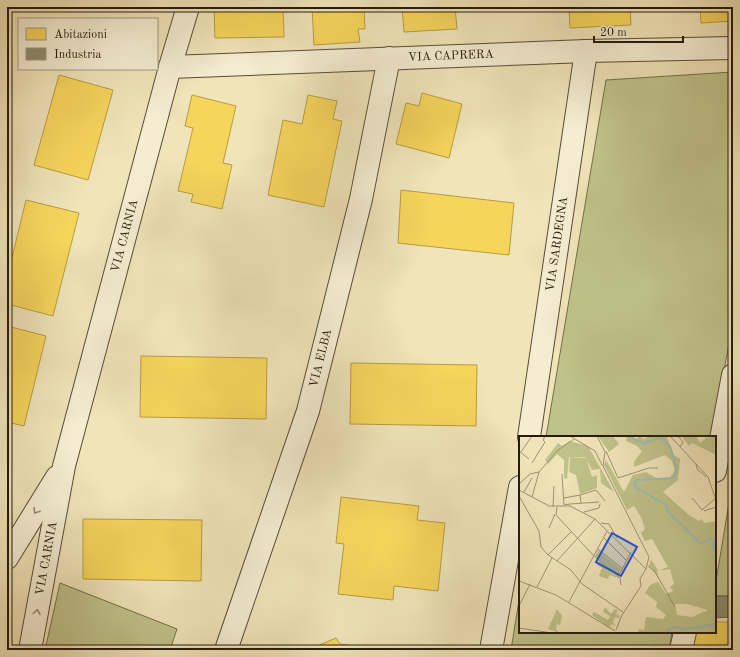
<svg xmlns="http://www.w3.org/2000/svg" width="740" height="657" font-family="'Old Standard TT',serif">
<rect width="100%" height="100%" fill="#f0e4b9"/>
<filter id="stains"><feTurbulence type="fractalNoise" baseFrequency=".005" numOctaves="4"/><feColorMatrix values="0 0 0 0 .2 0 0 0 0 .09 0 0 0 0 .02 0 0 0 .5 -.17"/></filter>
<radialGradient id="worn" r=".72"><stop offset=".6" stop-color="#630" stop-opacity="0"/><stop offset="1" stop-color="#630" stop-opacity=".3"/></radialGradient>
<!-- green -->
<g fill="#c0c28b" stroke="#726e4c">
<polygon points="733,72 733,324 711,437 546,437 606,80"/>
<polygon points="733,479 733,596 715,596 715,587"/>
<polygon points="60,583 177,629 170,650 45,650"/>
<polygon points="520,594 520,632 672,632 669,650 511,650"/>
</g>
<!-- homes -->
<g fill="#f6d55c" stroke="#b79d44">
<polygon points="214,7 283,7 284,37 215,38"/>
<polygon points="312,7 364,7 365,29 358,29 360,42 314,45"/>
<polygon points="402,7 455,7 457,29 404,32"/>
<polygon points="569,7 630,7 631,25 570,28"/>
<polygon points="700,7 733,7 733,21 701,23"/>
<polygon points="59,75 113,90 88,180 34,165"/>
<polygon points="422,93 462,104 449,158 396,144 406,103 419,106"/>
<polygon points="192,95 236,106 223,163 232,165 222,209 191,202 193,194 178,191 193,128 185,126"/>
<polygon points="308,95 337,101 333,119 342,121 324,207 268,195 283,120 302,124"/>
<polygon points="401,190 514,203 509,255 398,243"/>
<polygon points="26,200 79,213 53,316 7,304 7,278"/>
<polygon points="7,326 46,336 24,426 7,422"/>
<polygon points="141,356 267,358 266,419 140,417"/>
<polygon points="351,363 477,365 476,426 350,424"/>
<polygon points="341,497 419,506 417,520 445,523 438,591 394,586 393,600 338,594 344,544 336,543"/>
<polygon points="83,519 202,520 201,581 83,579"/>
<polygon points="715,622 733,622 733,650 691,650 690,632 715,632"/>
<polygon points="336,638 340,644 362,647 363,650 308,650"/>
</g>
<!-- industry -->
<polygon fill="#8c8c6e" stroke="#6d6a51" points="715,596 731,596 732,617 715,618"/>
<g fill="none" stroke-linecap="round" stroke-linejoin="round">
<defs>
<g id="minor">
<path id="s1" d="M170,67L586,51L733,48"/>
<path id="s2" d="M529,437L586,51"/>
<polyline points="715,471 733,375"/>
<polyline points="7,558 57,477"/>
<path id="s3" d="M30,650L64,466L170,67L188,7"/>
<path id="s4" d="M226,650L308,411L361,199L389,58"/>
<polyline points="491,650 520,487"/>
<polyline points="681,650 685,632"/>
</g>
</defs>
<!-- minor casing -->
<use href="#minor" stroke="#584c37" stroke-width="24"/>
<!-- minor -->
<use href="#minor" stroke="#f5edd2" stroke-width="22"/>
</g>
<!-- one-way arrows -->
<defs><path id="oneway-chevron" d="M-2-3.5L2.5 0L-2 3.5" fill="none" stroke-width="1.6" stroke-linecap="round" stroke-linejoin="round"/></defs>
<g stroke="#978e79">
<use href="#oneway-chevron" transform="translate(36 511) rotate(122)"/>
<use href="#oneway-chevron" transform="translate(37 612) rotate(-79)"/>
</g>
<g text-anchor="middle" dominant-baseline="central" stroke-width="4" stroke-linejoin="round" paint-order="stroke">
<!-- street labels -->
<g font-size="12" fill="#251a0c" stroke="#f5edd2">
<text stroke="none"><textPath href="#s1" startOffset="281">VIA CAPRERA</textPath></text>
<text stroke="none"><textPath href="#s3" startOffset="425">VIA CARNIA</textPath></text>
<text stroke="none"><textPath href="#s2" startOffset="195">VIA SARDEGNA</textPath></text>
<text stroke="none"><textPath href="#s4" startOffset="307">VIA ELBA</textPath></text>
<text stroke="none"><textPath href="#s3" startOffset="93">VIA CARNIA</textPath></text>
</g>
</g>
<!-- overview -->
<g transform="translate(519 436)">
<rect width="197" height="197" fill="#f0e4b9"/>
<path d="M79,0H94L100,8L90,16ZM108,0L118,3L120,0L125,3L131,0L148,1L155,19L161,23L160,35L159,44L144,56L170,79L180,85L183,83L185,87L197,85V197H119L120,193L125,194L127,181L144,183L147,179L137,171L138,166L126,157L131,149L139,146L147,158L154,155L151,151L155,148L151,133L138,135L139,140L130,130L132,123L139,135L149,131L133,103L126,105L122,97L126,93L122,81L115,70L108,74L85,29L87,24L105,56L114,39L127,36L139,43L150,42L156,35L153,25L146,19L115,31V26L123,15L118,10L107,5ZM156,168H168L189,174L173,181L158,179ZM165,0L177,1L181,7L187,2L197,0V19L173,7L170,10L164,2ZM51,5L69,10L95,56L82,47L81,33L73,34L66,21H50L48,43L45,42V24L38,18L29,28L26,24L39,7L43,10ZM51,21L67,22L73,41L78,39V52L61,58L57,39L50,36ZM79,114L102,133L99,140L76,120ZM80,126L100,142L90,139L89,143L80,140L83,132L78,129ZM86,171L92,178L96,173L99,174L97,178L101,180L100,182L96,181L94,186L96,190L92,188L91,192L73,179L75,176L89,184L91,180L84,176ZM38,173L43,180L41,189L38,188L37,193L40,197L29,193Z" fill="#c0c28b" fill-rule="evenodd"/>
<path fill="none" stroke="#9abeb3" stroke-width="2" d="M110,0L125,8L135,3L142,2L151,10L157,32L155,42L118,44L115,46L118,52L147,69L150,77L182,108L191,103L196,104L194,112L197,115M149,197V194L157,191L166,193L197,188"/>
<path fill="none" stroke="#9f9374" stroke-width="1" d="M51,0L76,15L83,29M78,0L86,16L84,30L130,121L127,133M151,0L189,41L197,64M159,0L164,6L161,11M0,15L10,23M87,15L99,42L130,32H139M2,16L13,0M13,27L26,6L24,4L26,0M177,28L178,33L187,41M20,36L39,14L55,3M43,38L45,69L51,68M0,48L11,38L20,36M0,54L30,70H51L76,83L127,133L121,143L122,150L103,179L97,194M5,56L13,42M0,60L20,95L22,111L29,119L52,134L63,148L104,176M13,61L20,36M45,62L61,59M173,62L183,74L197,62M62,67L61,59L77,54L86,65M51,68L80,66M34,71L35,50M38,71L37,79L75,120L101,142L102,149M185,75L197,71M65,76L80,72L81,68M82,87L90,88L98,102M30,92L36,78M85,102L108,125M79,113L104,133M29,119L52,96M38,125L76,83M129,130L136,136L156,171M99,141L112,116M0,145L37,159L96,195M18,151L33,122M50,166L88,95M0,170L11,148M0,192L33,197"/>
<path fill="#1d4ed8" fill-opacity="0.15" stroke="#1d4ed8" stroke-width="2" d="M93,97L118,111L102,140L77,126Z"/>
<rect width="197" height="197" fill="none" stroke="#251a0c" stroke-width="2"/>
</g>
<!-- margin -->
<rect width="740" height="657" fill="none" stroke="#f0e4b9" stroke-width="24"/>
<rect x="8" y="8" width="724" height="641" fill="none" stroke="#251a0c" stroke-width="2"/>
<rect x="12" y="12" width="716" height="633" fill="none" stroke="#251a0c"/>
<!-- legend -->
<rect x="18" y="18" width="140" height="52" fill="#f5edd2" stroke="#a29983"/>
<rect x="26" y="28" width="20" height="12" fill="#f6d55c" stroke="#a29983"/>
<text x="54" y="38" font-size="12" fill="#251a0c">Abitazioni</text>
<rect x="26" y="48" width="20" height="12" fill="#8c8c6e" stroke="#a29983"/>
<text x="54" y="58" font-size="12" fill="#251a0c">Industria</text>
<!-- scale -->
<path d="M594 36v6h89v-6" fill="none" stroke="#251a0c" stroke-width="2"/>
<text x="600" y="36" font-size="12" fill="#251a0c" stroke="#f5edd2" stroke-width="3" paint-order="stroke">20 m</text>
<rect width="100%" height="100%" filter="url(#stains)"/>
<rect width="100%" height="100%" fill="url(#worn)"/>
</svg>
